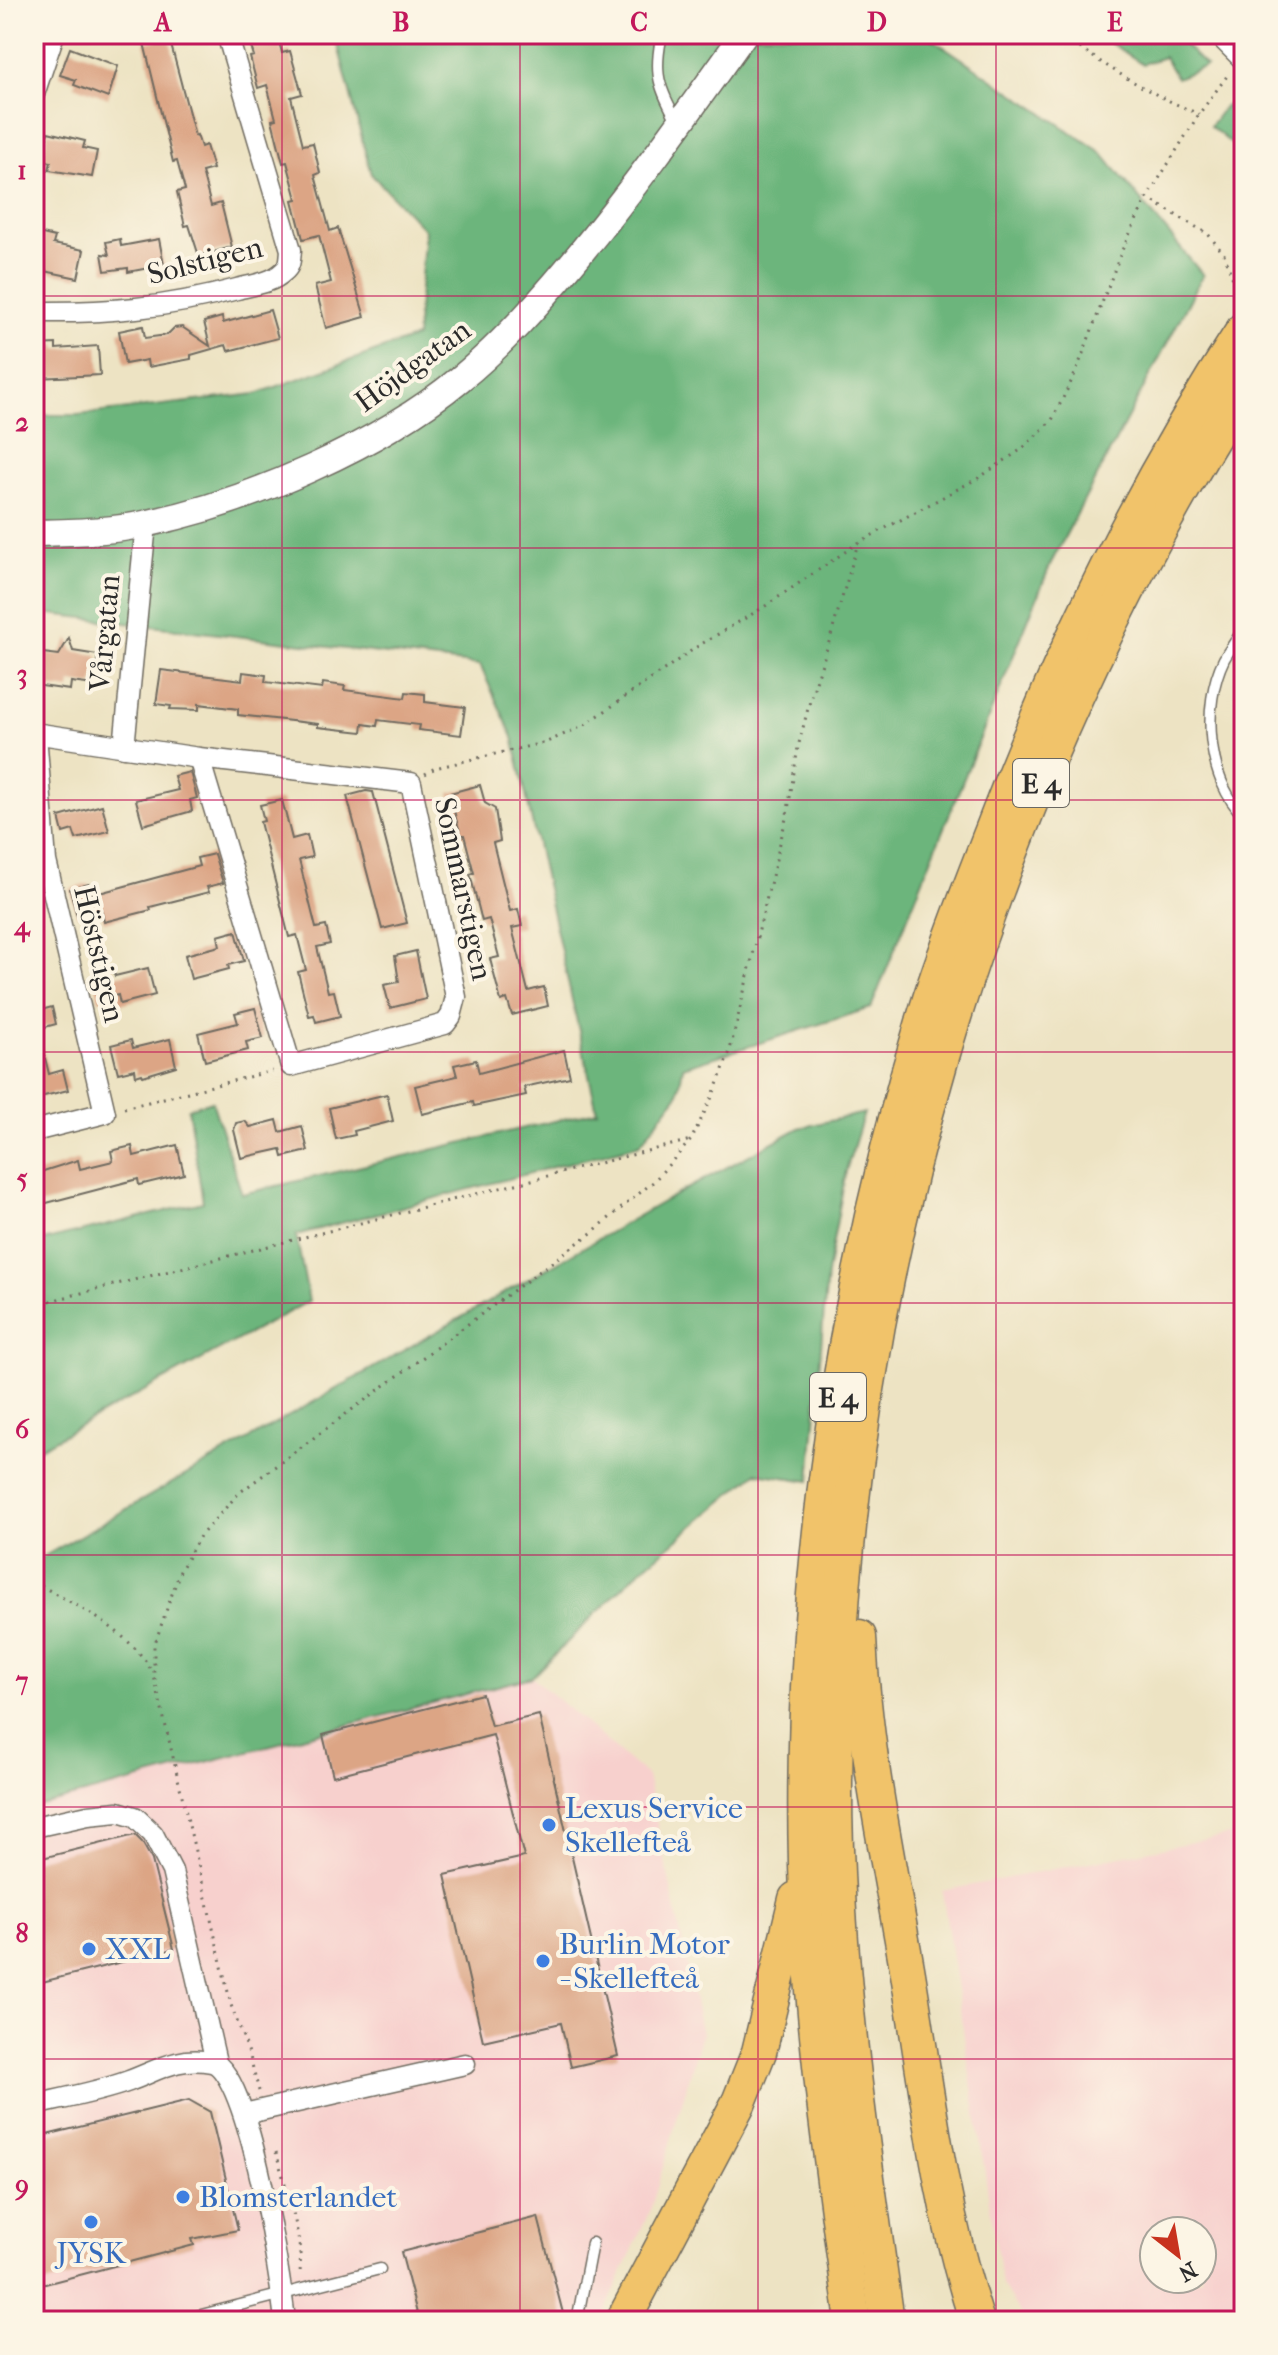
<svg xmlns="http://www.w3.org/2000/svg" width="1278" height="2355" font-family="'IM FELL French Canon',serif">
<rect width="100%" height="100%" fill="#fcf5e5"/>
<filter id="ink" filterUnits="userSpaceOnUse"><feTurbulence type="fractalNoise" baseFrequency=".0125" numOctaves="2"/><feDisplacementMap in="SourceGraphic" scale="16" xChannelSelector="R" yChannelSelector="G"/><feConvolveMatrix kernelMatrix="1 2 1 2 8 2 1 2 1" color-interpolation-filters="sRGB"/></filter>
<filter id="wash" filterUnits="userSpaceOnUse"><feTurbulence type="fractalNoise" baseFrequency=".006" numOctaves="4" result="noise"/><feDisplacementMap in="SourceGraphic" scale="32" xChannelSelector="R" yChannelSelector="G"/><feGaussianBlur stdDeviation="1.8" result="paint"/><feColorMatrix in="noise" values="0 0 0 0 0 0 0 0 0 0 0 0 0 0 0 0 0 1.4 0 .05"/><feComposite in="paint" operator="in"/></filter>
<g filter="url(#wash)">
<rect width="100%" height="100%" fill="#ede3c3"/>
<!-- built -->
<g fill="#f7d0cd" fill-rule="evenodd">
<polygon points="532,1677 647,1776 702,2034 651,2208 601,2321 34,2321 34,1807"/>
<path d="M1244,1832V2321H1025L1002,2285L942,1891ZM1154,2231H1202V2279H1154Z"/>
</g>
<!-- forest -->
<g fill="#6cb57b" stroke="#4c7053" stroke-width="2">
<polygon points="335,34 925,34 1101,152 1203,275 1051,563 871,1008 683,1067 678,1094 640,1144 296,1235 309,1301 34,1451 34,1243 203,1202 188,1108 212,1101 242,1194 597,1111 513,737 480,665 34,612 34,415 78,415 256,394 416,337 425,230 371,174"/>
<polygon points="1096,34 1173,34 1206,66 1177,78 1164,57 1143,64"/>
<polygon points="1244,98 1244,154 1210,126 1225,106"/>
<polygon points="864,1113 846,1171 827,1274 810,1481 756,1473 636,1574 532,1677 34,1807 34,1562 668,1199 799,1128"/>
</g>
<g id="blocks">
<!-- building -->
<g fill="#dca585">
<polygon points="271,34 277,34 282,53 290,51 302,94 291,97 303,145 313,143 320,173 315,175 330,231 338,228 365,317 326,328 315,286 331,282 319,235 303,239 293,200 297,199 287,162 283,163 272,120 276,119 267,85 258,88 250,57 254,56 249,40"/>
<polygon points="169,37 195,136 197,135 201,147 206,145 213,169 202,172 211,206 221,203 232,247 199,256 189,225 185,226 177,192 185,190 177,161 173,162 144,43"/>
<polygon points="70,48 118,66 108,98 74,85 76,80 60,75"/>
<polygon points="48,132 85,141 83,148 97,151 92,177 49,170 51,162 42,160"/>
<polygon points="34,232 55,237 53,244 84,250 78,278 35,269 39,251 34,250"/>
<polygon points="120,239 121,246 159,239 164,265 128,272 128,268 105,271 102,254 109,255 106,242"/>
<polygon points="270,310 278,338 228,351 226,345 191,355 191,359 148,367 147,360 125,364 119,331 143,326 145,338 167,335 174,328 182,327 210,346 204,322 222,317 223,323"/>
<polygon points="56,344 56,349 98,346 100,375 37,378 36,345"/>
<polygon points="69,638 73,651 98,655 93,685 71,682 70,690 34,685 34,652 59,655"/>
<polygon points="161,670 242,680 243,672 266,675 265,682 322,689 323,683 345,686 344,690 405,698 406,692 425,694 425,702 465,707 461,735 418,730 419,725 378,720 377,726 363,724 362,732 318,727 318,724 238,715 238,709 199,704 199,710 170,709 171,706 156,704"/>
<polygon points="190,772 197,798 190,800 192,811 143,825 136,800 178,790 174,776"/>
<polygon points="480,785 485,803 495,809 500,841 493,843 510,911 518,909 522,926 512,928 528,991 544,987 548,1006 512,1015 507,999 501,1001 490,959 499,957 489,919 482,921 470,874 474,873 464,835 461,835 456,819 450,793"/>
<polygon points="366,791 373,792 407,923 382,929 347,796"/>
<polygon points="282,800 292,839 307,835 312,857 299,860 316,928 326,926 330,944 317,947 328,992 334,991 340,1016 316,1022 314,1015 309,1016 298,972 306,970 297,935 289,937 260,822 264,821 260,805"/>
<polygon points="102,805 109,831 76,839 73,830 63,833 59,817"/>
<polygon points="214,854 223,883 207,887 209,892 150,907 151,910 104,922 101,909 77,916 70,889 89,884 92,895 199,866 197,858"/>
<polygon points="236,931 244,961 228,965 229,969 191,979 185,955 220,946 218,936"/>
<polygon points="416,951 426,999 390,1008 384,985 399,982 395,956"/>
<polygon points="112,967 115,976 148,968 155,995 120,1004 118,995 99,1000 93,972"/>
<polygon points="52,1007 56,1024 34,1030 34,1012"/>
<polygon points="255,1008 263,1038 246,1042 248,1050 205,1061 198,1033 238,1023 235,1013"/>
<polygon points="39,1034 49,1074 63,1070 68,1090 36,1098 34,1088 34,1035"/>
<polygon points="170,1039 176,1066 143,1076 142,1074 136,1076 135,1069 118,1073 111,1045 131,1040 133,1048"/>
<polygon points="564,1050 570,1077 524,1087 526,1095 474,1106 473,1102 422,1114 415,1086 457,1076 454,1065 476,1060 479,1073"/>
<polygon points="387,1094 393,1121 354,1131 355,1135 336,1139 329,1108"/>
<polygon points="277,1120 280,1132 302,1126 308,1151 283,1157 281,1149 241,1158 234,1130 236,1123 245,1121 250,1127"/>
<polygon points="177,1145 184,1174 139,1185 138,1179 39,1205 34,1174 78,1160 80,1169 113,1161 111,1151 132,1146 134,1156"/>
<polygon points="482,1694 491,1726 539,1715 618,2056 571,2067 561,2023 483,2041 445,1875 524,1857 493,1735 333,1776 323,1735"/>
<polygon points="135,1835 142,1842 152,1860 174,1949 34,1984 34,1860"/>
<polygon points="189,2100 210,2112 238,2230 192,2239 194,2245 34,2287 34,2138"/>
<polygon points="538,2217 565,2321 419,2321 401,2252"/>
</g>
</g>
</g>
<g filter="url(#ink)">
<use href="#blocks" fill-opacity="0" stroke="#6f6b60" stroke-width="2"/>
<g fill="none" stroke-linecap="round" stroke-linejoin="round">
<defs>
<g id="service">
<path d="M662,34C653,75 659,86 678,123"/>
<polyline points="717,34 734,45"/>
<path d="M1244,628C1238,638 1230,649 1224,659C1201,706 1207,779 1244,816"/>
<polyline points="178,2321 380,2269"/>
<polyline points="577,2321 592,2243"/>
</g>
<g id="minor">
<polyline points="34,94 54,34"/>
<path d="M34,312C106,313 167,308 237,289C252,285 272,283 283,272C291,266 290,259 291,250L227,34"/>
<polyline points="34,733 199,758 411,783 456,997 451,1016 445,1024 291,1066 199,758"/>
<polyline points="124,747 146,524"/>
<polyline points="34,1131 105,1113 46,861 36,734"/>
<polyline points="34,1827 88,1815 118,1812 135,1817 153,1834 172,1871 216,2062"/>
<path d="M34,2105C65,2098 99,2092 129,2081C159,2070 177,2056 211,2062C249,2068 281,2282 285,2321"/>
<polyline points="244,2114 465,2064"/>
</g>
<g id="tertiary">
<polyline points="1222,34 1244,56"/>
<path d="M34,533C72,532 111,532 149,523C249,502 380,445 460,379C502,345 539,303 573,262C634,189 689,111 744,34"/>
</g>
<g id="trunk">
<path d="M859,1637C864,1750 889,1863 908,1974C927,2090 940,2209 977,2321"/>
<polyline points="623,2321 739,2102 759,2052 796,1899"/>
<path d="M853,2321C832,2169 810,2018 806,1864C799,1573 844,1277 930,999C950,936 975,875 999,813C1064,645 1145,480 1244,329"/>
<path d="M887,2321C862,2145 835,1966 835,1788C836,1297 981,802 1244,387"/>
</g>
</defs>
<!-- service casing -->
<use href="#service" stroke="#6f6b60" stroke-width="13"/>
<!-- minor casing -->
<use href="#minor" stroke="#6f6b60" stroke-width="23"/>
<!-- tertiary casing -->
<use href="#tertiary" stroke="#6f6b60" stroke-width="29"/>
<!-- trunk casing -->
<use href="#trunk" stroke="#6f6b60" stroke-width="37"/>
<!-- path -->
<g stroke="#6f6b60" stroke-width="3" stroke-dasharray="2 6" stroke-linecap="butt">
<path d="M1060,34C1105,66 1147,93 1199,114"/>
<polyline points="1147,198 1208,234 1224,254 1235,285 1244,290"/>
<polyline points="425,774 435,768 547,742 585,725 698,646 764,607 858,543"/>
<polyline points="124,1108 272,1071"/>
<polyline points="34,1305 691,1140"/>
<path d="M34,1582C75,1605 130,1630 153,1673"/>
<polyline points="259,2091 249,2053 231,2005 154,1676 154,1646 180,1571 200,1536 239,1493 590,1234 653,1182 691,1140 713,1095 729,1054 788,810 798,747 811,697 830,639 858,543 980,477 1022,449 1052,420 1076,372 1122,250 1147,198 1199,114 1230,72"/>
<path d="M276,2152C286,2190 303,2234 300,2274"/>
</g>
<!-- service -->
<use href="#service" stroke="#fff" stroke-width="10"/>
<!-- minor -->
<use href="#minor" stroke="#fff" stroke-width="20"/>
<!-- tertiary -->
<use href="#tertiary" stroke="#fff" stroke-width="26"/>
<!-- trunk -->
<use href="#trunk" stroke="#f1c36a" stroke-width="34"/>
</g>
</g>
<!-- grid -->
<path fill="none" stroke="#c2185b" stroke-width="2" stroke-opacity="0.55" d="M282,34V2321M520,34V2321M758,34V2321M996,34V2321M34,296H1244M34,548H1244M34,800H1244M34,1052H1244M34,1303H1244M34,1555H1244M34,1807H1244M34,2059H1244"/>
<!-- markers -->
<g fill="#3f7fe0" stroke="#fcf5e5" stroke-width="3">
<circle cx="549" cy="1825" r="8"/>
<circle cx="89" cy="1949" r="8"/>
<circle cx="543" cy="1961" r="8"/>
<circle cx="183" cy="2197" r="8"/>
<circle cx="91" cy="2222" r="8"/>
</g>
<g text-anchor="middle" dominant-baseline="central" stroke-width="8" stroke-linejoin="round" paint-order="stroke">
<!-- shield labels -->
<g fill="#fcf5e5" stroke="#6a6863" stroke-width="2">
<rect x="1013" y="759" width="56" height="48" rx="6"/>
<rect x="810" y="1373" width="56" height="48" rx="6"/>
</g>
<g font-size="28" font-weight="bold" fill="#2b2b2b">
<text x="1041" y="783">E 4</text>
<text x="838" y="1397">E 4</text>
</g>
<!-- street labels -->
<g font-size="30" fill="#2b2b2b" stroke="#fcf5e5">
<text transform="translate(205 261) rotate(-14)">Solstigen</text>
<text transform="translate(413 366) rotate(-36)">Höjdgatan</text>
<text transform="translate(105 633) rotate(-85)">Vårgatan</text>
<text transform="translate(463 889) rotate(78)">Sommarstigen</text>
<text transform="translate(99 954) rotate(77)">Höststigen</text>
</g>
<!-- shop labels -->
<g font-size="30" fill="#366cbe" stroke="#fcf5e5" text-anchor="start">
<text x="565" y="1808">Lexus Service<tspan x="565" dy="34">Skellefteå</tspan></text>
<text x="559" y="1944">Burlin Motor<tspan x="559" dy="34">- Skellefteå</tspan></text>
<text x="105" y="1949">XXL</text>
<text x="199" y="2197">Blomsterlandet</text>
<text x="91" y="2253" text-anchor="middle">JYSK</text>
</g>
</g>
<!-- margin -->
<rect width="1278" height="2355" fill="none" stroke="#fcf5e5" stroke-width="88"/>
<!-- north arrow -->
<g transform="translate(1178 2255) rotate(149)"><circle r="38" fill="#fcf5e5" stroke="#a8a49b" stroke-width="2"/>
<path d="M0-6L14 30L0 20L-14 30Z" fill="#c8321e"/>
<text y="-12" font-size="22" font-weight="bold" text-anchor="middle" fill="#2b2b2b">N</text>
</g>
<rect x="44" y="44" width="1190" height="2267" fill="none" stroke="#c2185b" stroke-width="3"/>
<g font-size="26" text-anchor="middle" font-weight="bold" fill="#c2185b">
<text x="163" y="31">A</text>
<text x="401" y="31">B</text>
<text x="639" y="31">C</text>
<text x="877" y="31">D</text>
<text x="1115" y="31">E</text>
<text x="22" y="179">1</text>
<text x="22" y="431">2</text>
<text x="22" y="683">3</text>
<text x="22" y="935">4</text>
<text x="22" y="1187">5</text>
<text x="22" y="1438">6</text>
<text x="22" y="1690">7</text>
<text x="22" y="1942">8</text>
<text x="22" y="2194">9</text>
</g>
</svg>
